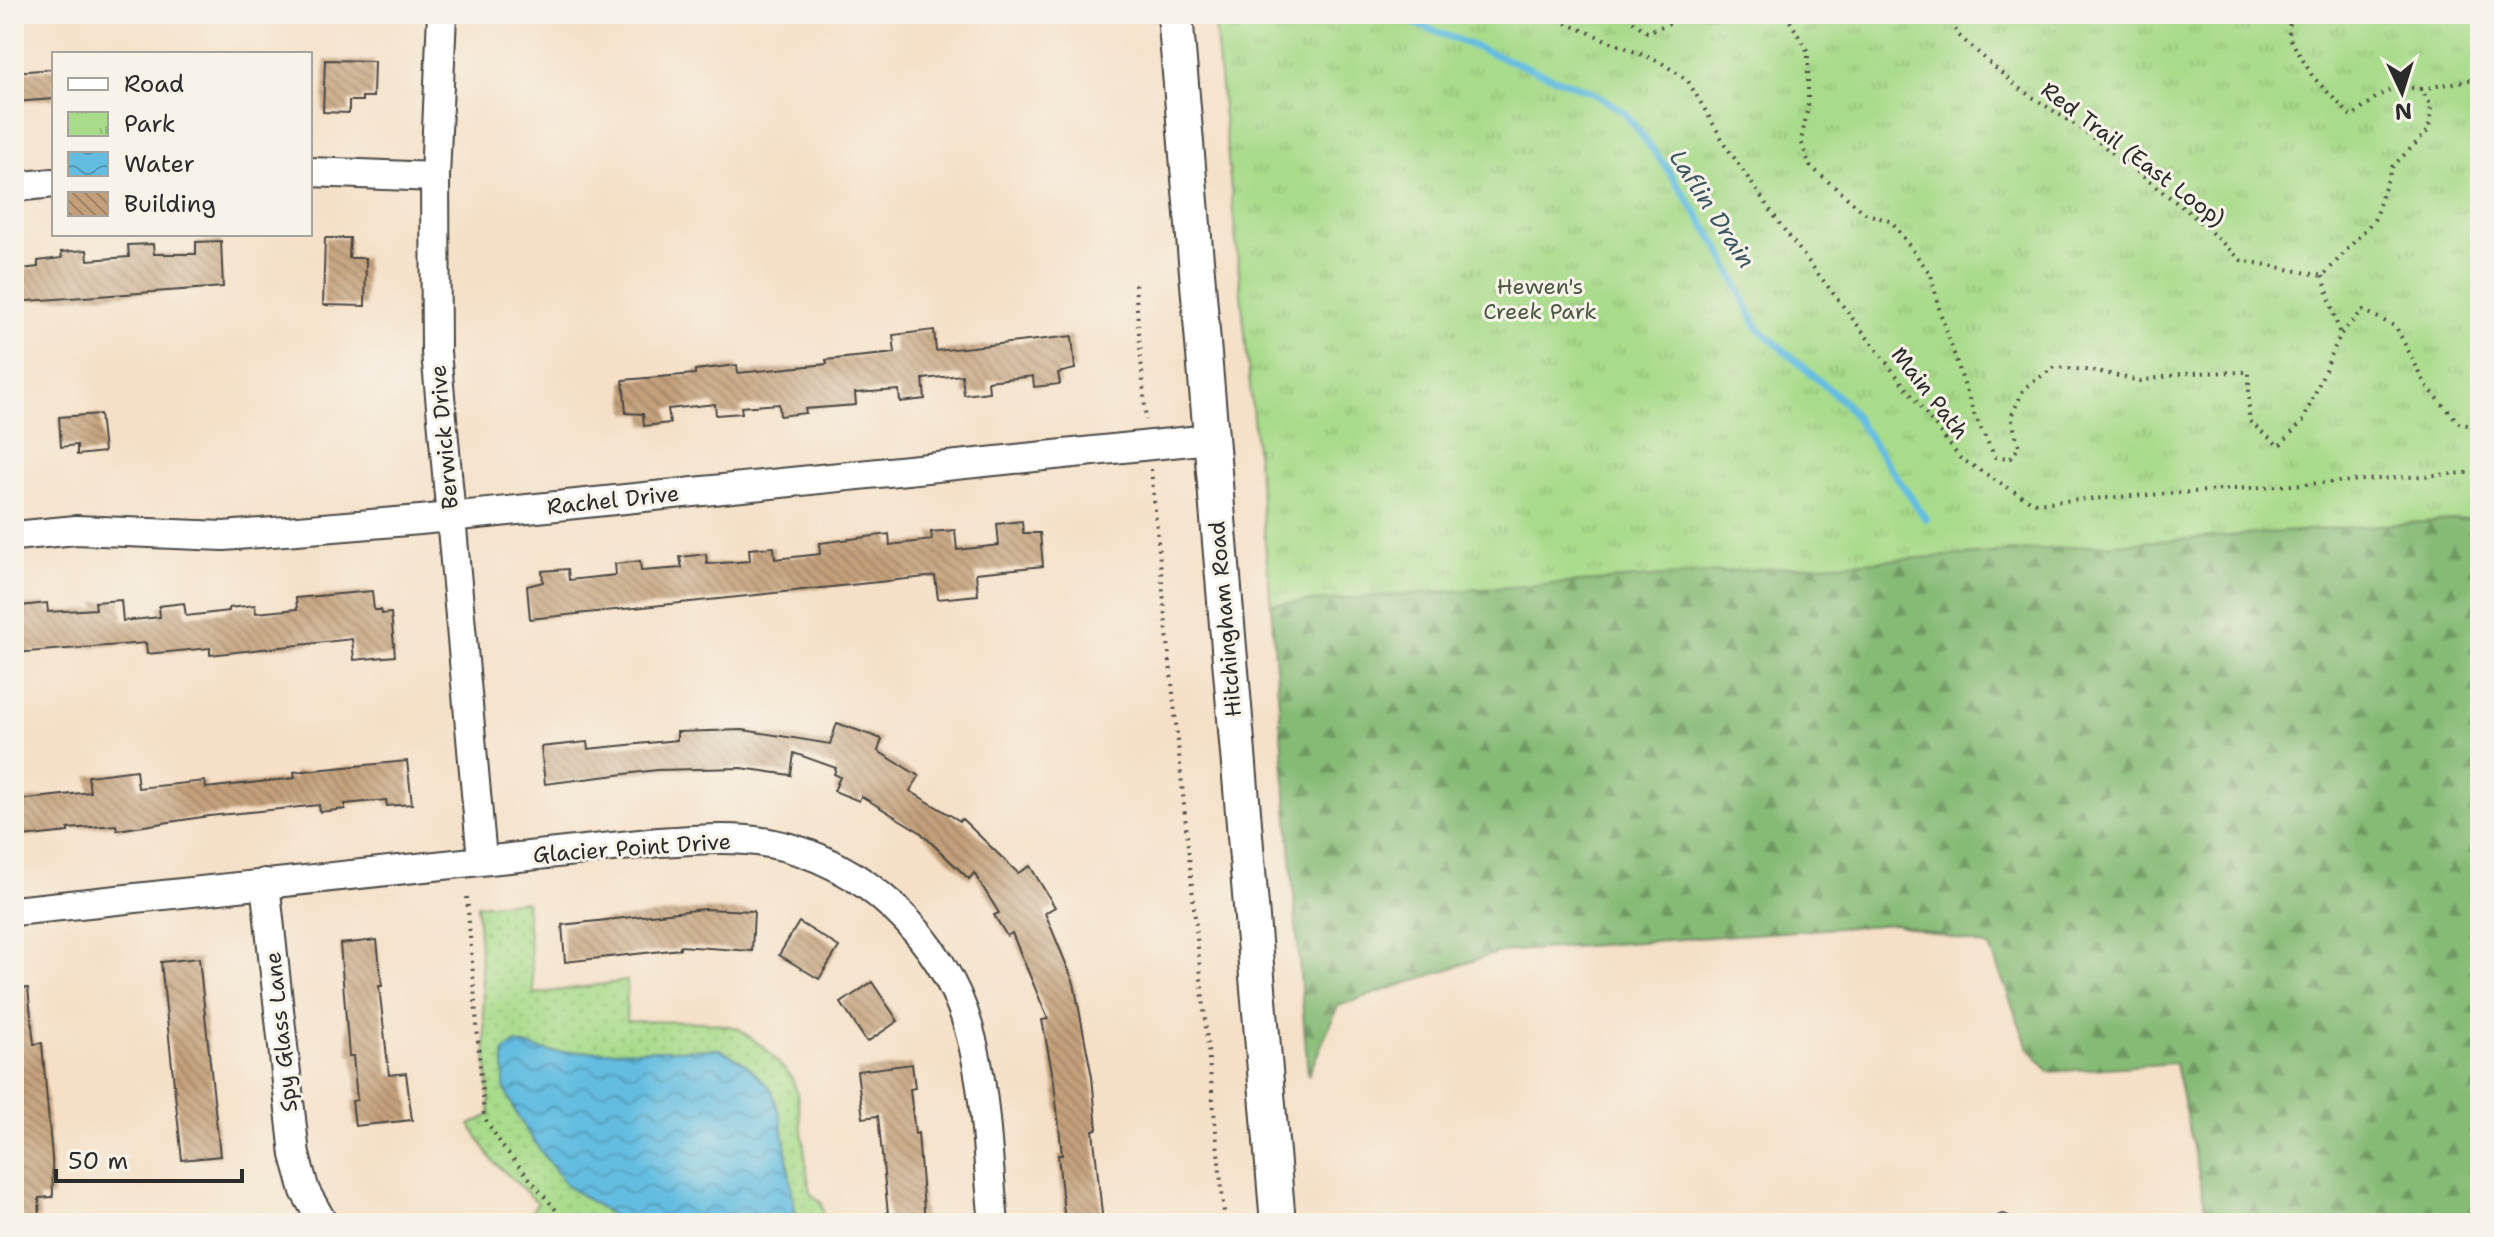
<svg xmlns="http://www.w3.org/2000/svg" width="2494" height="1237" font-family="'Shantell Sans',sans-serif">
<defs>
<pattern id="grass-dots" width="8" height="8" patternUnits="userSpaceOnUse" patternTransform="scale(2)"><rect width="8" height="8" fill="#a8db8a"/><path d="M2 2h.1M6 6h.1" fill="none" stroke="#91bc77" stroke-width="1.8" stroke-linecap="round"/></pattern>
<pattern id="forest-firs" width="22" height="20" patternUnits="userSpaceOnUse" patternTransform="scale(2)"><rect width="22" height="20" fill="#86bb76"/><path d="M5 1l3.5 6h-7zM16 11l3.5 6h-7z" fill="#6e9861"/></pattern>
<pattern id="park-tufts" width="24" height="20" patternUnits="userSpaceOnUse" patternTransform="scale(2)"><rect width="24" height="20" fill="#a8db8a"/><path d="M3 7l-1-3M5 7V3M7 7l1-3M15 17l-1-3M17 17v-4M19 17l1-3" fill="none" stroke="#91bc77"/></pattern>
<pattern id="water-waves" width="16" height="10" patternUnits="userSpaceOnUse" patternTransform="scale(2)"><rect width="16" height="10" fill="#63bde1"/><path d="M0 5q4-4 8 0t8 0" fill="none" stroke="#529ab7"/></pattern>
<pattern id="building-back-hatch" width="6" height="6" patternUnits="userSpaceOnUse" patternTransform="scale(2)"><rect width="6" height="6" fill="#c4a07a"/><path d="M-1 5l2 2M0 0l6 6M5-1l2 2" fill="none" stroke="#9f8364"/></pattern>
</defs>
<rect width="100%" height="100%" fill="#f7f3e8"/>
<filter id="ink" filterUnits="userSpaceOnUse"><feTurbulence type="fractalNoise" baseFrequency=".0125" numOctaves="2"/><feDisplacementMap in="SourceGraphic" scale="16" xChannelSelector="R" yChannelSelector="G"/><feConvolveMatrix kernelMatrix="1 2 1 2 8 2 1 2 1" color-interpolation-filters="sRGB"/></filter>
<filter id="wash" filterUnits="userSpaceOnUse"><feTurbulence type="fractalNoise" baseFrequency=".006" numOctaves="4" result="noise"/><feDisplacementMap in="SourceGraphic" scale="32" xChannelSelector="R" yChannelSelector="G"/><feGaussianBlur stdDeviation="1.8" result="paint"/><feColorMatrix in="noise" values="0 0 0 0 0 0 0 0 0 0 0 0 0 0 0 0 0 1.4 0 .05"/><feComposite in="paint" operator="in"/></filter>
<g filter="url(#wash)">
<rect width="100%" height="100%" fill="#f5e0c7"/>
<!-- grass -->
<polygon fill="url(#grass-dots)" stroke="#6a835a" stroke-width="2" points="526,901 534,994 627,981 626,1021 706,1022 738,1028 766,1049 792,1078 797,1093 810,1193 822,1203 824,1223 522,1223 538,1203 493,1161 470,1125 490,1115 477,905"/>
<!-- forest -->
<polygon fill="url(#forest-firs)" stroke="#587350" stroke-width="2" points="1235,14 2480,14 2043,548 2480,518 2480,1223 2209,1223 2175,1063 2049,1072 2028,1047 1990,947 1895,924 1500,952 1338,1006 1308,1076 1271,604"/>
<!-- park -->
<polygon fill="url(#park-tufts)" stroke="#6a835a" stroke-width="2" points="1214,14 2480,14 2480,518 1271,604"/>
<!-- water -->
<polygon fill="url(#water-waves)" stroke="#477486" stroke-width="2" points="516,1043 551,1052 720,1049 746,1064 771,1089 781,1117 797,1223 624,1223 566,1185 540,1150 518,1117 504,1087 504,1051"/>
<g fill="none" stroke-linecap="round" stroke-linejoin="round">
<!-- stream -->
<polyline stroke="#63bde1" stroke-width="7" points="1391,14 1591,92 1623,111 1666,167 1720,249 1757,327 1845,403 1926,519"/>
</g>
<g id="blocks">
<!-- building -->
<g fill="url(#building-back-hatch)">
<polygon points="325,60 374,61 373,97 362,97 362,101 349,101 349,113 323,112"/>
<polygon points="54,69 54,99 14,102 14,72"/>
<polygon points="325,238 350,238 349,258 366,258 365,306 323,305"/>
<polygon points="221,241 223,287 14,302 14,270 38,267 38,261 62,258 61,252 87,250 88,260 129,257 128,245 153,244 154,254 196,254 196,242"/>
<polygon points="934,330 936,351 1072,336 1075,369 1058,373 1060,384 1034,387 1033,376 988,381 989,392 964,395 962,375 923,379 925,399 900,402 899,390 855,393 856,405 805,409 806,413 780,416 779,404 741,407 742,413 716,415 715,404 668,409 670,423 644,426 643,414 626,413 623,380 695,374 695,370 737,365 738,373 827,364 826,360 895,353 893,335"/>
<polygon points="100,414 104,452 77,455 77,445 61,447 59,417"/>
<polygon points="1022,521 1023,533 1040,533 1043,566 976,573 978,595 938,599 935,576 530,619 527,586 543,582 542,571 568,569 569,580 616,575 615,564 640,561 641,571 682,568 680,557 706,554 707,564 750,561 749,549 774,547 775,559 820,554 819,543 889,534 890,545 932,540 931,532 955,530 957,550 999,545 997,524"/>
<polygon points="372,591 374,610 381,610 382,614 391,613 395,656 354,660 352,639 210,655 210,648 147,654 146,643 14,653 14,617 22,617 21,606 47,603 48,612 96,609 95,602 121,600 123,621 160,617 159,606 184,603 186,616 229,611 229,608 255,605 256,613 297,609 296,598"/>
<polygon points="837,723 882,739 878,751 919,776 910,791 960,821 962,819 1018,873 1030,866 1055,907 1045,913 1074,983 1092,1077 1097,1129 1093,1130 1103,1223 1065,1223 1058,1155 1062,1155 1054,1082 1042,1020 1048,1019 1012,933 1007,936 994,915 999,913 974,873 969,879 920,832 861,796 859,801 834,791 840,777 834,774 836,768 794,753 791,775 741,768 657,770 545,784 541,747 587,742 588,749 677,740 677,732 743,730 830,744"/>
<polygon points="407,761 412,804 387,806 386,800 345,804 345,809 320,812 319,805 209,816 117,830 116,825 68,829 68,832 22,837 18,800 90,792 88,776 136,770 138,788 205,781 206,788 295,778 294,772"/>
<polygon points="704,909 754,911 752,951 680,946 680,949 565,962 562,925"/>
<polygon points="799,922 839,947 819,979 779,955"/>
<polygon points="377,940 382,986 379,986 389,1075 406,1073 412,1120 355,1126 352,1101 357,1100 353,1056 349,1056 340,944"/>
<polygon points="199,958 220,1156 182,1160 161,962"/>
<polygon points="872,982 898,1021 867,1042 841,1003"/>
<polygon points="28,988 34,1044 42,1043 52,1158 53,1197 39,1198 40,1223 14,1223 14,1183 17,1183 14,1157 14,989"/>
<polygon points="912,1064 915,1088 910,1089 915,1134 918,1133 925,1223 889,1223 878,1116 863,1118 857,1071"/>
</g>
</g>
</g>
<g filter="url(#ink)">
<use href="#blocks" fill-opacity="0" stroke="#494642" stroke-width="2"/>
<g fill="none" stroke-linecap="round" stroke-linejoin="round">
<defs>
<polyline id="service" points="2003,1223 2003,1222"/>
<g id="minor">
<polyline points="442,14 435,177 436,352 482,859"/>
<polyline points="310,172 435,177"/>
<polyline points="14,187 54,183"/>
<polyline points="14,536 76,530 224,536 420,520 1210,439"/>
<polyline points="265,883 295,1155 305,1191 323,1223"/>
<path d="M14,911L659,842C696,840 732,836 769,843C862,860 944,938 969,1029C987,1091 987,1159 994,1223"/>
</g>
<polyline id="tertiary" points="1175,14 1278,1223"/>
</defs>
<!-- service casing -->
<use href="#service" stroke="#494642" stroke-width="18"/>
<!-- minor casing -->
<use href="#minor" stroke="#494642" stroke-width="32"/>
<!-- tertiary casing -->
<use href="#tertiary" stroke="#494642" stroke-width="38"/>
<!-- path -->
<g stroke="#494642" stroke-width="4" stroke-dasharray="2 6" stroke-linecap="butt">
<polyline points="1544,14 1662,63 1688,81 1728,149 1782,227 1960,458 2033,503 2480,472"/>
<polyline points="1630,14 1632,21 1647,32 1694,14"/>
<polyline points="1786,14 1808,52 1808,107 1801,141 1810,166 1865,213 1892,222 1931,275 1940,312 1974,414 1995,457 2011,458 2019,447 2011,417 2024,388 2055,367 2096,371 2140,381 2187,373 2249,372 2249,421 2279,446 2303,421 2340,335 2363,310 2396,327 2426,385 2459,423 2480,428"/>
<path d="M1950,14L1957,34L2017,87L2083,130L2190,213L2241,260L2323,276L2374,220L2392,167L2429,130L2431,106L2421,89C2387,83 2377,97 2352,117L2313,77L2289,37L2290,14"/>
<polyline points="2421,89 2480,78"/>
<polyline points="2323,276 2340,335"/>
<polyline points="1135,284 1146,420"/>
<polyline points="1151,469 1225,1223"/>
<polyline points="467,897 484,1117 503,1147 567,1223"/>
</g>
<!-- service -->
<use href="#service" stroke="#fff" stroke-width="14"/>
<!-- minor -->
<use href="#minor" stroke="#fff" stroke-width="28"/>
<!-- tertiary -->
<use href="#tertiary" stroke="#fff" stroke-width="34"/>
</g>
</g>
<g text-anchor="middle" dominant-baseline="central" stroke-width="6" stroke-linejoin="round" paint-order="stroke">
<!-- street labels -->
<g font-size="22" fill="#2b2b2b" stroke="#f7f3e8">
<text transform="translate(2133 154) rotate(37)">Red Trail (East Loop)</text>
<text transform="translate(1930 393) rotate(52)">Main Path</text>
<text transform="translate(444 437) rotate(-95)">Berwick Drive</text>
<text transform="translate(613 500) rotate(-6)">Rachel Drive</text>
<text transform="translate(1225 619) rotate(-95)">Hitchingham Road</text>
<text transform="translate(632 848) rotate(-4)">Glacier Point Drive</text>
<text transform="translate(281 1032) rotate(-96)">Spy Glass Lane</text>
</g>
<!-- park labels -->
<g font-size="22" fill="#4a5743" stroke="#f7f3e8">
<text x="1540" y="286">Hewen's<tspan x="1540" dy="25">Creek Park</tspan></text>
</g>
<!-- water labels -->
<g font-size="24" font-style="italic" fill="#3c5762" stroke="#f7f3e8">
<text transform="translate(1712 209) rotate(57)">Laflin Drain</text>
</g>
</g>
<!-- margin -->
<rect width="2494" height="1237" fill="none" stroke="#f7f3e8" stroke-width="48"/>
<!-- legend -->
<rect x="52" y="52" width="260" height="184" fill="#f7f3e8" stroke="#a5a39c" stroke-width="2"/>
<rect x="68" y="78" width="40" height="12" fill="#ffffff" stroke="#a5a39c" stroke-width="2"/>
<text x="124" y="92" font-size="24" fill="#2b2b2b">Road</text>
<rect x="68" y="112" width="40" height="24" fill="url(#park-tufts)" stroke="#a5a39c" stroke-width="2"/>
<text x="124" y="132" font-size="24" fill="#2b2b2b">Park</text>
<rect x="68" y="152" width="40" height="24" fill="url(#water-waves)" stroke="#a5a39c" stroke-width="2"/>
<text x="124" y="172" font-size="24" fill="#2b2b2b">Water</text>
<rect x="68" y="192" width="40" height="24" fill="url(#building-back-hatch)" stroke="#a5a39c" stroke-width="2"/>
<text x="124" y="212" font-size="24" fill="#2b2b2b">Building</text>
<!-- north arrow -->
<g transform="translate(2402 92) rotate(176)" stroke="#f7f3e8" stroke-width="6" paint-order="stroke">
<path d="M0-6L14 30L0 20L-14 30Z" fill="#2b2b2b"/>
<text y="-12" font-size="22" font-weight="bold" text-anchor="middle" fill="#2b2b2b">N</text>
</g>
<!-- scale -->
<path d="M56 1169v12h186v-12" fill="none" stroke="#2b2b2b" stroke-width="4"/>
<text x="68" y="1169" font-size="24" fill="#2b2b2b" stroke="#f7f3e8" stroke-width="6" paint-order="stroke">50 m</text>
</svg>
